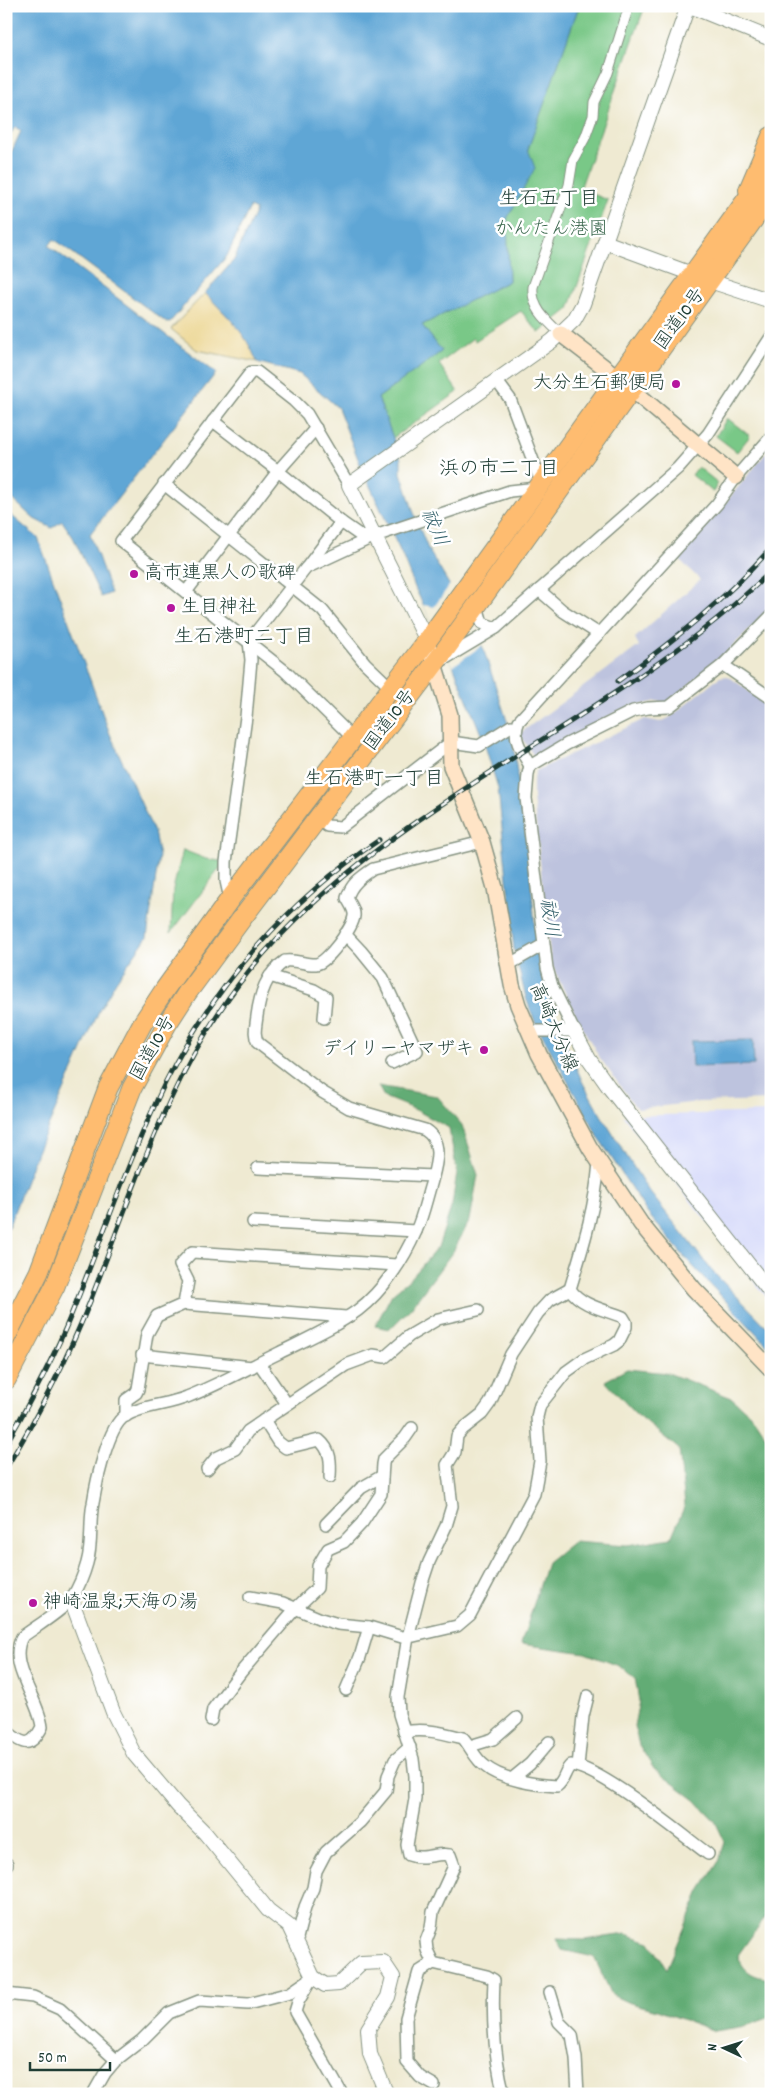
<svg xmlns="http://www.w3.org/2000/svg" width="777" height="2100" font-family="Dekko,'Klee One',sans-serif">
<rect width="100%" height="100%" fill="#fff"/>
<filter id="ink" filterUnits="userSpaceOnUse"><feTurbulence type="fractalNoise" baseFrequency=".02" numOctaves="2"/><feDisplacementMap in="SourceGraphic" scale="10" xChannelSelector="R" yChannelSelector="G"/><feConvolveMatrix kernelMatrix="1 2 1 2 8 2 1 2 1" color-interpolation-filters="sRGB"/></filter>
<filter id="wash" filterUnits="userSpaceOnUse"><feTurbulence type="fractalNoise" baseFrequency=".0096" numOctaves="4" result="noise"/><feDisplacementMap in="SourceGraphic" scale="20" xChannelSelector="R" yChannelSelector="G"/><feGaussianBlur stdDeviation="1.12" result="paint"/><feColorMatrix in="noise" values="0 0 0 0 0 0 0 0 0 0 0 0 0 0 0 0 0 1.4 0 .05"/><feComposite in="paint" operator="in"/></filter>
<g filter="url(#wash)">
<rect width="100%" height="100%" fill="#efead2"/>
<!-- built -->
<polygon fill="#d4d8f9" points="771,1112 771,1303 623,1116"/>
<!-- industrial -->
<g fill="#bdc3de">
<polygon points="771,447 771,609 713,665 667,703 656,701 619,711 534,756 519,734 639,646 635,638 700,580 677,557 721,508"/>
<polygon points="728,676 771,707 771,1100 698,1102 637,1109 600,1058 578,1020 551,963 533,797 533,781 536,771 634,724 645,719 660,722 669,718 720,677"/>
</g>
<!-- green -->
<g fill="#79c887" stroke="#4c825e">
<polygon points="579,6 645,6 580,189 608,200 569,309 539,333 521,311 475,341 473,338 439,364 458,392 393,438 378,398 442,351 422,325 509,281 507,219 517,199 528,149"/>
<polygon points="727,418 750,436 737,452 716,436"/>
<polygon points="698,467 718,483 713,492 692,475"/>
<polygon points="183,850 206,859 220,861 223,864 171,933 173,889"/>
</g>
<!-- forest -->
<g fill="#62ac74" stroke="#407454">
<polygon points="378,1086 437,1096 462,1125 478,1175 470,1220 454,1250 411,1308 390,1329 375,1326 392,1294 411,1278 438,1247 452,1205 457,1172 449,1128 416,1110 384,1097"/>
<path d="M627,1369L668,1373L732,1398L754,1418L771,1444V1909L738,1955C743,1972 754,1977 771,1979V2017L745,2026L715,2031L657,2010L627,2002L612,1995L594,1957L562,1950L556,1939L584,1940L626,1934L650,1942L667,1969L700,1891L719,1861L725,1842L715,1821L695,1800L654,1769L639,1745L634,1726L639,1701L635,1678L619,1666L585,1653L521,1644L547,1563L574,1541L628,1545L671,1538L685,1505L679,1449L635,1413L605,1381Z"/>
</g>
<!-- sand -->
<path fill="#eeda9e" stroke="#868c69" d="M205,293C228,317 245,331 257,362L197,350L171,329Z"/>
<!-- water -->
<g fill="#5ea6d5" stroke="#3e7284">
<path d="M6,6H579L528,149L535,168L507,219L509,281L422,325L442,351L378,398L401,459V473L415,516L428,549L450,586L482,645L512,736L529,859L538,959L550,1003L566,1044L583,1083L601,1115L648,1190L713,1272L771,1331V1349L689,1262L648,1214L600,1140L535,1022L526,998L514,950L498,788L483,739L453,665L416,590L402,555L362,469L338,408L300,374L257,362C245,331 228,317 205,293L234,260L256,210L250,207L227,256L170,322L167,323L54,239L49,246L216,373L90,534L111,593L101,597L73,537L62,521L52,528L34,519L6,493V164L21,131L15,127L6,141Z"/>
<polygon points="6,511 38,538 110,734 154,832 159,856 147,937 116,981 99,1011 37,1152 6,1233"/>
<polygon points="753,1040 754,1065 692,1067 691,1041"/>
</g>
<!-- pier -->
<polygon fill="#efead2" points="451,583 484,644 453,666 423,605 434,607"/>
</g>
<g filter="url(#ink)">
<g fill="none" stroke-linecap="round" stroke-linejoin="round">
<defs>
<path id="pedestrian" d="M561,334C547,321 531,308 533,287L569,185L573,160L585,138L593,116L594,102L608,73L629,6"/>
<g id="minor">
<polyline points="496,380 510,399 541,482"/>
<polyline points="213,421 278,471 341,522 361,536 373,536"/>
<polyline points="164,484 322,610 365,663 391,688"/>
<polyline points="349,485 307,414 294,401 257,372 251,372 121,541 285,671 353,738"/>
<polyline points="307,567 341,522"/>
<polyline points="539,590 563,611 599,634"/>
<polyline points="186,592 278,471 316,428"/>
<polyline points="477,606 482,623 496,628"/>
<polyline points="441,661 496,628 678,468 708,434 771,337"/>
<polyline points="723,665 771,698"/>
<path d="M530,766C522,751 511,738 519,721L717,504L736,477L771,437"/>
<polyline points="318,819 327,826 341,827 451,742 479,746 511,726 516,727"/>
<polyline points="230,899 226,881 226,862 246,717 251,660 249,641 306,568 375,536 510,491 537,488"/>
<polyline points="345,934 361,951 383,978 417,1051 392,1063"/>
<polyline points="508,965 543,945"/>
<polyline points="270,976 314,990 326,997 324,1018"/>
<polyline points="528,1031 574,1031"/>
<polyline points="574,1031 552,986 547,968 526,798 528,774 530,766 567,744 633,711 648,708 669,707 723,665 771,616"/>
<polyline points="258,1168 433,1176"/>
<polyline points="253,1222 416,1231"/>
<polyline points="184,1304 346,1317"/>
<polyline points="142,1355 252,1367"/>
<polyline points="259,1363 287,1404"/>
<polyline points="126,1416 126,1400 136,1393 138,1389 147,1334 157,1316 184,1304 188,1281 180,1265 192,1252 397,1265"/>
<path d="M264,1420L278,1442L286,1448L319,1440C331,1450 331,1462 330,1477"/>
<polyline points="207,1469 216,1458 235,1449 248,1431 346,1365 373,1355 385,1357 409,1336 438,1319 478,1310"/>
<polyline points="326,1524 361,1488 382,1476"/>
<path d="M250,1597L283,1603L321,1619L338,1624L369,1627L402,1637L414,1636L457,1626L470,1615L534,1494L540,1461L537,1417L540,1405L566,1372L584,1359L614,1345L619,1341L626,1327V1322L623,1317C606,1310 581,1306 570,1289C583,1246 595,1209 599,1163"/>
<polyline points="346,1690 360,1657 369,1627"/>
<polyline points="211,1720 213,1709 241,1672 295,1609 317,1588 318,1566 328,1549 344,1542 362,1523 381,1494 383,1464 384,1459 405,1438 412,1428"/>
<path d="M6,1730C23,1746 31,1748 42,1727C39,1698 7,1666 22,1637C34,1628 66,1608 72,1598C78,1588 84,1574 87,1563C93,1543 89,1523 93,1503C96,1483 108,1426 125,1416C143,1405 168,1405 187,1397C218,1385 248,1368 279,1353C305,1340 335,1327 358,1310C383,1291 404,1259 416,1231C423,1216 426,1200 431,1184C436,1165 444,1142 425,1130L349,1108L322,1092L258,1043C253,1034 256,1026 257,1016C260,994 266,974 285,961C295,959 306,965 316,964C327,963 353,927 354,916C355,910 350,904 347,898C351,884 361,877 373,869L482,842"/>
<path d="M404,1732C425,1728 443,1733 463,1738C471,1747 475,1759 485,1766C501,1780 537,1785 557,1786C565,1780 564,1771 571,1765C601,1768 681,1834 708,1854"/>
<polyline points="470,1746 493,1739 517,1718"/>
<polyline points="578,1766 583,1716 588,1696"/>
<polyline points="513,1778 530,1764 549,1742"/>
<polyline points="6,1865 7,1864"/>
<polyline points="296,1942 305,1907 313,1888 316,1871 326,1852 360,1822 386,1791 388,1776 395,1760 410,1747"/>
<path d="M433,1963L427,1950L426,1941L431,1928L433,1912L454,1866L450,1855C435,1852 425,1861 409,1855L407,1845L415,1799V1776L413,1759L399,1714L398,1697L408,1637L422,1583L429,1562L446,1526L452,1506L447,1465L455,1452L457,1436L463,1429L482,1414L490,1403L511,1354L538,1313L550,1300L570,1289"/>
<polyline points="310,1981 298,2002 295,2012 342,2094"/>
<polyline points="550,1992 559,2022 572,2035 576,2058 578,2094"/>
<polyline points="6,1994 33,1997 60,2009 116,2060"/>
<path d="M434,2085L420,2077L407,2062L406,2018L419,1972L433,1963L487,1976L494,1980C492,2019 494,2056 504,2094"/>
<polyline points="93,2094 105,2073 116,2060 142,2040 169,2013 199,2001 248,2004 290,1993 313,1977"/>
</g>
<g id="tertiary">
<polyline points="690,6 771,39"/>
<polyline points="605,242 692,274"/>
<polyline points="710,281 771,301"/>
<polyline points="427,641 349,485 552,341 574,320 583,304 688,6"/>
<polyline points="574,1031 589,1059 608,1086 771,1293"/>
<polyline points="71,1599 113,1712 134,1754 178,1806 205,1833 268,1910 289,1926 313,1977 325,1985 339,1984 361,1963 383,1962 393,1977 388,1997 368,2029 370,2054 385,2090 388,2094"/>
</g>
<g id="secondary">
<polyline points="561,334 617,377 736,477"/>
<polyline points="427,641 450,715 451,766 482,842 495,888 512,985 518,1005 539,1054 590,1148 641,1224 694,1289 771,1369"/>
</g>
<polyline id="primary" points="748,190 771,136"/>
<g id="trunk">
<polyline points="6,1337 39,1272 108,1088 142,1024 165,989 230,899 427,641 771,166"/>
<polyline points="6,1380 55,1286 132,1088 167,1024 187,993 243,917 445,650 771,195"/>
</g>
</defs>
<!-- pedestrian casing -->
<use href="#pedestrian" stroke="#879483" stroke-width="11"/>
<!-- minor casing -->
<use href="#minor" stroke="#879483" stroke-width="14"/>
<!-- tertiary casing -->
<use href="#tertiary" stroke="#879483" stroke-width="16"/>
<!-- secondary casing -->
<use href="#secondary" stroke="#879483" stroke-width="18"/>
<!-- primary casing -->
<use href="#primary" stroke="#879483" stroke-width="20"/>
<!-- trunk casing -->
<use href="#trunk" stroke="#879483" stroke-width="21"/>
<!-- pedestrian -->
<use href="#pedestrian" stroke="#fff" stroke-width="9"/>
<!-- minor -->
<use href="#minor" stroke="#fff" stroke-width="11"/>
<!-- tertiary -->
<use href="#tertiary" stroke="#fff" stroke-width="14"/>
<!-- secondary -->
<use href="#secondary" stroke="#ffe4c6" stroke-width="15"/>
<!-- primary -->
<use href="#primary" stroke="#febc70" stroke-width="18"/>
<!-- trunk -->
<use href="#trunk" stroke="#febc70" stroke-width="19"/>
<defs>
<g id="rail">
<path d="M618,681C673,641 726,599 771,548"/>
<path d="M6,1444C30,1402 53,1360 71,1315C103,1237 129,1157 166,1081C215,984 289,900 379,840"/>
<path d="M6,1468C39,1414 68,1358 91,1299C135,1186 171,1067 249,971C390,798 613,725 771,571"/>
</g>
</defs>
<!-- rail casing -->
<use href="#rail" stroke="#1f3d34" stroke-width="5"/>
<!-- rail -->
<use href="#rail" stroke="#fff" stroke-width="3" stroke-dasharray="9" stroke-linecap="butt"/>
</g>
</g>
<!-- markers -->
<g fill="#b5179e" stroke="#fff" stroke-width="2">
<circle cx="676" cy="384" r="5"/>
<circle cx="134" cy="574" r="5"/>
<circle cx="171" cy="608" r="5"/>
<circle cx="484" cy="1050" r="5"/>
<circle cx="33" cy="1603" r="5"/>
</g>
<g text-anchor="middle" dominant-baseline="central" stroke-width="5" stroke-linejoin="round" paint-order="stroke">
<!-- park labels -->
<g font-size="19" fill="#3a674d" stroke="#fff">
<text x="551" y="230">かんたん港園</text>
</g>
<!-- street labels -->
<g font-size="19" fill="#1f3d34" stroke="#fff">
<text transform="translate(681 320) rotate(-54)">国道10号</text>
<text transform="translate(391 721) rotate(-53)">国道10号</text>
<text transform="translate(552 1028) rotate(67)">高崎大分線</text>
<text transform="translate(154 1049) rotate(-61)">国道10号</text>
</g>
<!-- poi labels -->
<g font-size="19" fill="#1f3d34" stroke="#fff" text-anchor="start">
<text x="666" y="384" text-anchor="end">大分生石郵便局</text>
<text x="144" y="574">高市連黒人の歌碑</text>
<text x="181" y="608">生目神社</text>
<text x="474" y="1050" text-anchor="end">デイリーヤマザキ</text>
<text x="43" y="1603">神崎温泉;天海の湯</text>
</g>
<!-- neighbourhood labels -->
<g font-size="20" fill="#1f3d34" stroke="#fff">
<text x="549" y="200">生石五丁目</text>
<text x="499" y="470">浜の市二丁目</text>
<text x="244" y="638">生石港町二丁目</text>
<text x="374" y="780">生石港町一丁目</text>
</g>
<!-- water labels -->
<g font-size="20" font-style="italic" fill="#35626c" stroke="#fff">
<text transform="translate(433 528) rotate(67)">祓川</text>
<text transform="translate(548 918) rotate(82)">祓川</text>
</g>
</g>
<!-- margin -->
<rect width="777" height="2100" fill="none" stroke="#fff" stroke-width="25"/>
<!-- north arrow -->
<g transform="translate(724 2048) rotate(274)" stroke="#ffffff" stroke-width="4" paint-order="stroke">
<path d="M0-4L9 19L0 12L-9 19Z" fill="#1f3d34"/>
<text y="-8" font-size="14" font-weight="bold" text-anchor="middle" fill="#1f3d34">N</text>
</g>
<!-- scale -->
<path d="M30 2062v8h80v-8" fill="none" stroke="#1f3d34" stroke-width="2.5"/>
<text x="38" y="2062" font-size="15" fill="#1f3d34" stroke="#ffffff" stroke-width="4" paint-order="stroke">50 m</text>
</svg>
